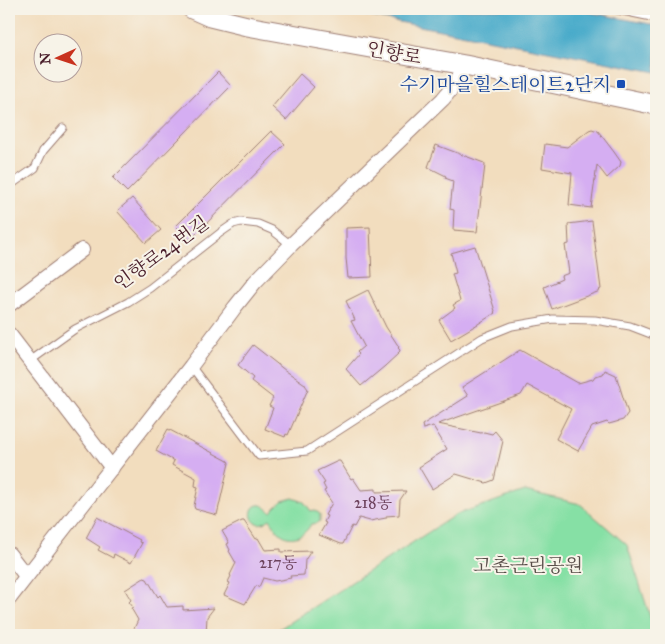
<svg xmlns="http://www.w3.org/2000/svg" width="665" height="644" font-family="'IM FELL Great Primer','Noto Serif KR',serif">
<rect width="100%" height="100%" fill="#f7f3e8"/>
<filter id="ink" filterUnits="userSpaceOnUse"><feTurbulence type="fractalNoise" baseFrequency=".02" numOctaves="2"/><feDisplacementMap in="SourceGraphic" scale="10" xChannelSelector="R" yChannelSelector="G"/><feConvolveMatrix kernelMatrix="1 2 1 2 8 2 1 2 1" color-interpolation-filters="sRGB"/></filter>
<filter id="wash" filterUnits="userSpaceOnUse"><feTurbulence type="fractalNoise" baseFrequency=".0096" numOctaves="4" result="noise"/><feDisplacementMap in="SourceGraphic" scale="20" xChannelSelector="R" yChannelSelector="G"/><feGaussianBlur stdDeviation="1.12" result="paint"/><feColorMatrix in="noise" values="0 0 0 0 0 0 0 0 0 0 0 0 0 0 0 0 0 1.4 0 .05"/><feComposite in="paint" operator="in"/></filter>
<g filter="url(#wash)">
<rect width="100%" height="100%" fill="#f2ddbe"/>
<!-- green -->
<g fill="#86e0a5" stroke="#688068">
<polygon points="525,491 580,504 627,545 656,635 270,635 455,515"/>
<path d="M293,498L304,502L311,511L314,510L320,514V521L318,523L311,524C305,536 290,543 279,532C275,529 273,523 270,519C268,520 266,522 263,523C249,528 247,503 261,505C265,506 268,510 271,512L282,501Z"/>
</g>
<!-- water -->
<polygon fill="#4aabca" stroke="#4a657a" points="332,9 572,9 656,25 656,72"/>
<g id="blocks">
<!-- building -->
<g fill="#d5aef2">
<polygon points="218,72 231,86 127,192 113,178"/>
<polygon points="300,74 314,87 286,120 272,107"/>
<polygon points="592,129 598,131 614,152 621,162 620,166 607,178 597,165 591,208 569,205 572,173 542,168 545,144 567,147 589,130"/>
<polygon points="271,131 285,144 190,240 176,226"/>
<polygon points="436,145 484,163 485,165 477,232 453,230 454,210 450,209 453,181 445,178 446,176 428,167"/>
<polygon points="132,198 161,230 146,243 117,211"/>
<polygon points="592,221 601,289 599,290 600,291 552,309 544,287 562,279 561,276 569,273 565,245 569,244 568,224"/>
<polygon points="370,227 372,277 348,278 346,258 346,228"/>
<polygon points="475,246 495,311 494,312 495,313 478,324 451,340 439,320 455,308 453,305 460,301 452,274 456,273 451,253"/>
<polygon points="368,290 386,327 399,347 398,348 400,350 399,353 385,366 361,386 346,369 359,354 357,352 364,346 351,321 355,320 346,301"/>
<polygon points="253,345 286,371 305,384 305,385 308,389 288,435 286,434 285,437 265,429 273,408 269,406 273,398 251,381 253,378 238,365"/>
<polygon points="520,350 578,383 593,379 595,376 603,374 605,370 616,375 628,413 623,420 609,424 607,422 592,427 578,451 556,439 571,409 527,385 521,395 438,424 481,433 484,432 492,434 495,431 503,441 494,480 486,483 456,474 432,489 419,467 447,449 433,426 423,429 422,425 468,396 462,387"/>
<polygon points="168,429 228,461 229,463 217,515 195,509 194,506 198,487 195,486 196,478 172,465 174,461 156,451"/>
<polygon points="338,461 340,461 351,479 353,478 361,490 376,489 376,492 406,491 400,500 399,515 386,516 386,518 370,521 359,518 354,527 352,526 343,544 341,544 319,535 326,523 324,522 327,516 325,515 332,503 324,491 326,490 323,484 325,483 317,471"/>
<polygon points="97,517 140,540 139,542 142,543 131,563 114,554 113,558 98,550 100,547 86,538"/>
<polygon points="242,521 244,521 256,539 258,538 265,550 281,549 281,552 311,551 305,560 304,575 290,576 291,578 275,581 263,578 259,587 256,586 245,604 224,595 230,583 228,582 231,576 230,575 236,563 229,551 230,550 227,544 229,543 222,531"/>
<polygon points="144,578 147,579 158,597 160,595 167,607 183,606 183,610 214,608 207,617 206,633 193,633 193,635 131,635 138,620 131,608 133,607 129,602 131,600 125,590"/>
</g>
</g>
</g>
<g filter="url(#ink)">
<use href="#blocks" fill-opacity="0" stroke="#9e7e74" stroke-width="1"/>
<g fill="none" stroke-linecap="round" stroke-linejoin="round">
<defs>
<g id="lane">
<polyline points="613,9 656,18"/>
<polyline points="9,186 35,168 43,151 63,128"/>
<polyline points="30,361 75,329 128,302 150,288 220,233 233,224 241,222 258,224 272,230 291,245"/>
<polyline points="191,366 259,456 307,451 482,338 512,326 553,319 595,320 630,326 656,336"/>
</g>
<g id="street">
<polyline points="9,305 82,250"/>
<polyline points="9,334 112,468"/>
<polyline points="9,554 26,576"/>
<polyline points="9,599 191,366 235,307 255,282 291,245 443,99 456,83 465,65"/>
</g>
<polyline id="secondary" points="192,9 210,17 247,26 465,65 656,105"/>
</defs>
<!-- lane casing -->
<use href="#lane" stroke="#9e7e74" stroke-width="9"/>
<!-- street casing -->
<use href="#street" stroke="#9e7e74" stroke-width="16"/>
<!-- secondary casing -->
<use href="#secondary" stroke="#9e7e74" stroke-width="21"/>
<!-- lane -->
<use href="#lane" stroke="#fff" stroke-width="7"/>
<!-- street -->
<use href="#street" stroke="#fff" stroke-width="14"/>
<!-- secondary -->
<use href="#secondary" stroke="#fff" stroke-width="19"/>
</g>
</g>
<!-- markers -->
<rect fill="#1a4fb4" stroke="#f7f3e8" stroke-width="2" x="616" y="79" width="10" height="10" rx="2.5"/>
<g text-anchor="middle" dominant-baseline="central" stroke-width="4" stroke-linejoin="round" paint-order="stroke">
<!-- number labels -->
<g font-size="16" fill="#6d435d">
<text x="373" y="502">218동</text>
<text x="278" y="562">217동</text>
</g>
<!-- street labels -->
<g font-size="19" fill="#4a1f2b" stroke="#f7f3e8">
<text transform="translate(394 53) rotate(10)">인향로</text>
<text transform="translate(161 253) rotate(-36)">인향로24번길</text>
</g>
<!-- transit labels -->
<g font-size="19" fill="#164399" stroke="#f7f3e8" text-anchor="end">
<text x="611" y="84">수기마을힐스테이트2단지</text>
</g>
<!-- park labels -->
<g font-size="19" fill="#594f4a" stroke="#f7f3e8">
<text x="528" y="565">고촌근린공원</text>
</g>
</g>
<!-- margin -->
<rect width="665" height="644" fill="none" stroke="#f7f3e8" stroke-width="30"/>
<!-- north arrow -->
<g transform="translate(58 58) rotate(267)"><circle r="24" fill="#f7f3e8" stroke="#b29e9c"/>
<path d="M0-4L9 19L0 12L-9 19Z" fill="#c8321e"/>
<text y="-8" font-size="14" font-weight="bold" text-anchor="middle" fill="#4a1f2b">N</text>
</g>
</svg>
